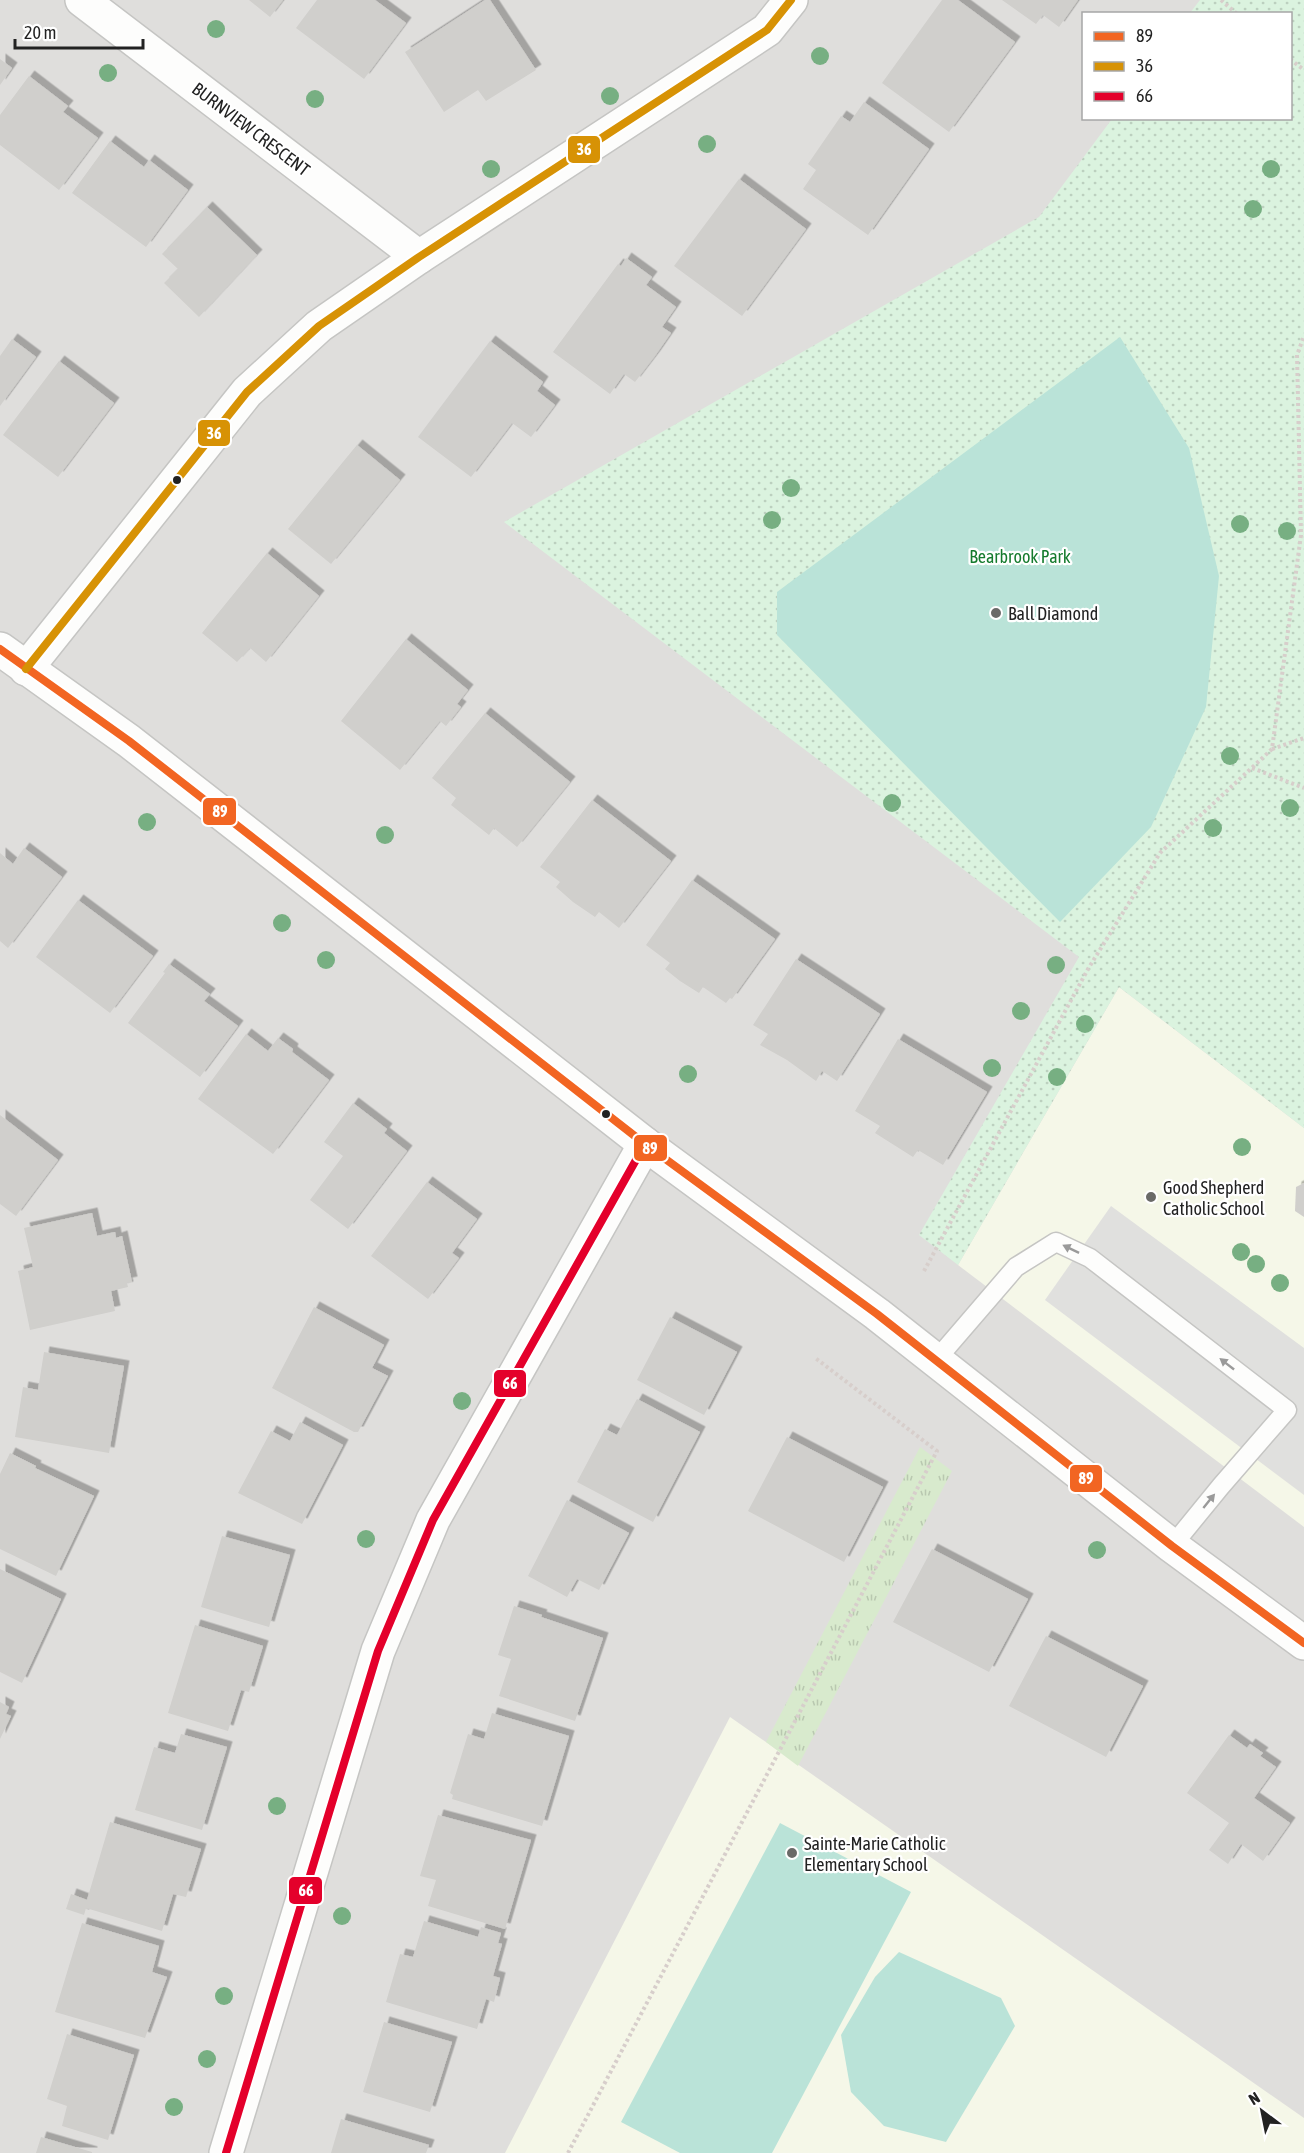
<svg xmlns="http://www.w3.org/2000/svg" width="1304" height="2153" font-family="'Asap Condensed',sans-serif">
<defs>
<pattern id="grass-tufts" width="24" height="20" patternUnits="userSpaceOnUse" patternTransform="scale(1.5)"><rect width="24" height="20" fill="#d8eacd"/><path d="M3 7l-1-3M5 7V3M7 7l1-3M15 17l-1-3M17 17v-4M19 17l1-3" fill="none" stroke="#b9c8b0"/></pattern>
<pattern id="park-dots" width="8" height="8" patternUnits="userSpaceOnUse" patternTransform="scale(1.5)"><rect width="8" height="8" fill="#dbf3df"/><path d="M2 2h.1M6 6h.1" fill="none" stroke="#bcd0bf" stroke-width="1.8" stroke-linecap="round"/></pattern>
<filter id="shadow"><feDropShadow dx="5.5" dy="-5.5" stdDeviation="0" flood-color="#0004"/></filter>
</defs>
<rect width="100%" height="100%" fill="#efefeb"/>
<!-- residential -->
<path fill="#dfdedc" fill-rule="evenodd" d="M0,0H1304V2153H0ZM1084,14H1290V118H1084Z"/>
<!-- education -->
<g fill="#f5f7e8">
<polygon points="1119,987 1304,1128 1304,1527 958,1265"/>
<polygon points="730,1717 1304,2118 1304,2153 505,2153"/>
</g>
<!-- grass -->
<polygon fill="url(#grass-tufts)" points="920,1447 952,1471 798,1766 766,1742"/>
<!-- park -->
<polygon fill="url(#park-dots)" points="1200,0 1304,0 1304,1128 1119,987 958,1265 919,1235 1079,957 504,522 1039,217 1112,119 1290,118 1290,14 1190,13"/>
<!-- pitch -->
<g fill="#bae3d8">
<polygon points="1120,337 1189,448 1219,576 1206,707 1151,827 1060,922 777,635 777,592"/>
<polygon points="780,1823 911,1892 772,2153 680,2153 621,2122"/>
<polygon points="899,1952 1001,1998 1015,2026 946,2142 884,2126 851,2092 841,2035 875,1977"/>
</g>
<!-- parking -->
<polygon fill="#e0e0de" points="1111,1206 1304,1348 1304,1495 1045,1300"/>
<!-- building -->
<g fill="#d0cfcc" filter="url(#shadow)">
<polygon points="249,0 283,0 270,17"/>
<polygon points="317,0 375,0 406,23 364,79 296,28"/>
<polygon points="485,0 490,0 536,70 486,101 478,90 444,112 405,52"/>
<polygon points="942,0 958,0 1015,42 949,132 882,83"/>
<polygon points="1002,0 1078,0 1059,27 1043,15 1036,24"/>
<polygon points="0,59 12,68 0,85"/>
<polygon points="29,76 68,106 63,112 98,138 59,190 0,145 0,115"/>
<polygon points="864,102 929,149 868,235 803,189 816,170 808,164 841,116 850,122"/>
<polygon points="110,141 144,167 149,160 188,190 146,247 72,193"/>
<polygon points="739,179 806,229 742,316 674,266"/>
<polygon points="207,207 257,255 199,317 164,283 178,269 162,254"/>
<polygon points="626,258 652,277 646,285 676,307 662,327 671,333 655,356 635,382 624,374 610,394 553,352 618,264 621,266"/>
<polygon points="12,339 36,357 0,406 0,356"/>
<polygon points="490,341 543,382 537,391 555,405 531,437 512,423 471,477 418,437"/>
<polygon points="59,361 114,403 58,477 3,435"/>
<polygon points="357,445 400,480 331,564 288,529"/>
<polygon points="267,553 319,596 266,662 250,648 237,662 202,633"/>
<polygon points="406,639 468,690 457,704 461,707 446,726 440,721 400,770 341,721"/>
<polygon points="485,713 570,782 517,847 494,828 489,835 451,805 456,798 432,778"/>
<polygon points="592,800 671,861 619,928 599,912 595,917 573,902 556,887 560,882 540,867"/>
<polygon points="24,848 62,877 8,948 0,941 0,853 13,864"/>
<polygon points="692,880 775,939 732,999 730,998 726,1003 703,987 699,993 680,981 665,969 670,963 646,945"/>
<polygon points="78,900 153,956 110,1013 36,957"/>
<polygon points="796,959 880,1014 837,1081 822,1071 816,1081 787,1060 760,1045 768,1034 753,1025"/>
<polygon points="169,964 210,994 204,1001 238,1026 200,1077 128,1023 165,973 163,972"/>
<polygon points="246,1034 268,1051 278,1038 293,1049 292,1052 329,1080 273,1154 198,1099"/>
<polygon points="898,1039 987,1092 943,1165 918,1150 913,1157 875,1133 880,1126 855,1111"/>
<polygon points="353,1103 387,1129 384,1133 407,1151 348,1229 310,1200 343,1156 324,1142"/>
<polygon points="0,1115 58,1160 16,1216 0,1204"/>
<polygon points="427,1182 477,1219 452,1253 459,1258 428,1299 371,1256"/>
<polygon points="1304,1183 1304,1217 1295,1211 1296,1187"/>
<polygon points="92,1213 97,1236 115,1232 116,1238 122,1236 132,1282 127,1283 128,1287 111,1291 115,1311 30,1330 18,1271 33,1267 24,1228"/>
<polygon points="314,1307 384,1345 372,1368 388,1376 358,1432 354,1432 272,1388"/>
<polygon points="670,1317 737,1352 704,1415 637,1380"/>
<polygon points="44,1352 124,1366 109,1453 15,1437 23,1387 38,1390"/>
<polygon points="637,1399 700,1432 653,1522 577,1482 605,1429 617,1435"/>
<polygon points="300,1422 343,1445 302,1524 238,1493 271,1431 290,1441"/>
<polygon points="787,1437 883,1487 844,1562 748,1511"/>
<polygon points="10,1453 36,1466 35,1468 94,1496 56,1576 0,1549 0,1474"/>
<polygon points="567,1500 629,1533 599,1590 577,1579 567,1597 528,1576"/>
<polygon points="222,1536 290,1555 269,1627 201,1607"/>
<polygon points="932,1549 1028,1599 989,1672 893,1622"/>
<polygon points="0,1569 61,1599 22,1683 0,1672"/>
<polygon points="514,1606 542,1615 541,1617 603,1638 575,1721 499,1696 511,1659 498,1655"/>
<polygon points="195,1625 263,1646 249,1692 241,1690 228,1731 168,1713"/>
<polygon points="1046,1636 1143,1686 1106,1757 1009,1706"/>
<polygon points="0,1702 9,1707 6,1714 11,1716 0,1739"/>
<polygon points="492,1713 569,1736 542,1826 452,1799 453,1795 450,1793 468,1734 484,1739"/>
<polygon points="181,1734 227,1747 202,1830 135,1810 154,1747 175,1753"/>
<polygon points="1229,1735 1247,1748 1250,1744 1263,1753 1260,1756 1276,1767 1254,1798 1290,1823 1263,1861 1241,1844 1228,1864 1209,1850 1229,1823 1187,1793"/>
<polygon points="438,1815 531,1840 505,1929 428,1906 436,1880 420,1876"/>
<polygon points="110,1822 201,1849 186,1897 173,1894 162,1931 86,1908 84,1915 66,1909 71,1894 87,1900"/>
<polygon points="424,1921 478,1937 481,1927 501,1933 498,1943 502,1944 493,1976 500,1978 494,2002 486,1999 477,2029 386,2002 400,1954 413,1957"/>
<polygon points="82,1923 159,1946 152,1972 167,1977 145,2038 55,2012"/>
<polygon points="384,2022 452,2042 430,2112 363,2092"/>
<polygon points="67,2034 134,2055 108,2140 62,2126 67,2106 47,2099"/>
<polygon points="341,2119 429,2145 426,2153 331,2153"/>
<polygon points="41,2137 92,2152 92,2153 36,2153"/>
</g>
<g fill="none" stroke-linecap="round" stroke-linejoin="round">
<defs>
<polyline id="service" points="936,1360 1016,1267 1056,1242 1090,1258 1287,1410 1221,1486 1172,1546"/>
<g id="minor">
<polyline points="82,0 419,257"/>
<polyline points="26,669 247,392 319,326 419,257 767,30 791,0"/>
<polyline points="226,2153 378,1651 433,1520 645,1144"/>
</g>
<polyline id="tertiary" points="0,649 129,741 645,1144 877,1314 1172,1546 1304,1643"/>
</defs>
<!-- service casing -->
<use href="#service" stroke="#c5c5c3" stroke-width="21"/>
<!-- minor casing -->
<use href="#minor" stroke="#c5c5c3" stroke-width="36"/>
<!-- tertiary casing -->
<use href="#tertiary" stroke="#c5c5c3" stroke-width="36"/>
<!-- path -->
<g stroke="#d7cecb" stroke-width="4" stroke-dasharray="3 3" stroke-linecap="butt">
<polyline points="1221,0 1237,14"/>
<polyline points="1290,59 1304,70"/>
<polyline points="1272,749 1304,738"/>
<polyline points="1252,768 1304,788"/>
<polyline points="924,1271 1088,969 1160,853 1272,749 1301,535 1297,355 1304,336"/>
<polyline points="568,2153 937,1451 814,1357"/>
</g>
<!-- service -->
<use href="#service" stroke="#fdfdfc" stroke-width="18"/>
<!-- minor -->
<use href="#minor" stroke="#fdfdfc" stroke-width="33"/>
<!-- tertiary -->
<use href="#tertiary" stroke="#fdfdfc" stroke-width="33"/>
<defs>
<polyline id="bus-1" points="0,649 129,741 645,1144 877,1314 1172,1546 1304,1643"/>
<polyline id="bus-2" points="26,669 247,392 319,326 419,257 767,30 791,0"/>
<polyline id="bus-3" points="226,2153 378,1651 433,1520 645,1144"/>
</defs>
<!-- bus-1 casing -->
<use href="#bus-1" stroke="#fff" stroke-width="12"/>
<!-- bus-2 casing -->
<use href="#bus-2" stroke="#fff" stroke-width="12"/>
<!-- bus-3 casing -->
<use href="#bus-3" stroke="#fff" stroke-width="12"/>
<!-- bus-1 -->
<use href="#bus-1" stroke="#f26522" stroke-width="8"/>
<!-- bus-2 -->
<use href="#bus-2" stroke="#d79205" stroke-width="8"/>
<!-- bus-3 -->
<use href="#bus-3" stroke="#e4002b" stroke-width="8"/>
</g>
<!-- trees -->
<g fill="#77af82">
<circle cx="216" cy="29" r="9"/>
<circle cx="820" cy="56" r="9"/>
<circle cx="108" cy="73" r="9"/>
<circle cx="610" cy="96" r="9"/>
<circle cx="315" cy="99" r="9"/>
<circle cx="707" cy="144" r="9"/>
<circle cx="491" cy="169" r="9"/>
<circle cx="1271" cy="169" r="9"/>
<circle cx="1253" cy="209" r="9"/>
<circle cx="791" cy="488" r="9"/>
<circle cx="772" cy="520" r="9"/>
<circle cx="1240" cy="524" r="9"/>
<circle cx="1287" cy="531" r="9"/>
<circle cx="1230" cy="756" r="9"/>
<circle cx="892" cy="803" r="9"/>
<circle cx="1290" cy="808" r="9"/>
<circle cx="147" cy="822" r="9"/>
<circle cx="1213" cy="828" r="9"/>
<circle cx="385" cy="835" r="9"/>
<circle cx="282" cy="923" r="9"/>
<circle cx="326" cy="960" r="9"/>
<circle cx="1056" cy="965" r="9"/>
<circle cx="1021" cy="1011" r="9"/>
<circle cx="1085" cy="1024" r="9"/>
<circle cx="992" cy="1068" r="9"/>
<circle cx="688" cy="1074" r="9"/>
<circle cx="1057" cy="1077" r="9"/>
<circle cx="1242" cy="1147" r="9"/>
<circle cx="1241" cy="1252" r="9"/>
<circle cx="1256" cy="1264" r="9"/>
<circle cx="1280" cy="1283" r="9"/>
<circle cx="462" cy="1401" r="9"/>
<circle cx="366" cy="1539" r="9"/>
<circle cx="1097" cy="1550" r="9"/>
<circle cx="277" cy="1806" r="9"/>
<circle cx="342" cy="1916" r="9"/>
<circle cx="224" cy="1996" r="9"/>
<circle cx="207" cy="2059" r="9"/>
<circle cx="174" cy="2107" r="9"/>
</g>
<!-- one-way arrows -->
<defs><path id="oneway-solid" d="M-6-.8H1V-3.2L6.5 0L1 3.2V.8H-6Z" transform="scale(1.5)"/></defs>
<g fill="#9a9a9a">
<use href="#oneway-solid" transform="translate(1071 1249) rotate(-154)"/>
<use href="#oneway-solid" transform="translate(1227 1364) rotate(-142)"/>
<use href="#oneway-solid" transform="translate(1209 1501) rotate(-51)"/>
</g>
<!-- markers -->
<g fill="#222" stroke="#fff" stroke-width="2">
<circle cx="177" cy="480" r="5"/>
<circle cx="606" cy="1114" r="5"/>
</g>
<g fill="#6a6a68" stroke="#fff" stroke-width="2">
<circle cx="996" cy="613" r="6"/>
<circle cx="1151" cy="1197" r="6"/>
<circle cx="792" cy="1853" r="6"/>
</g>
<g text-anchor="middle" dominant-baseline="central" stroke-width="4.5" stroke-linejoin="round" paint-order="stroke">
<!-- street labels -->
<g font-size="18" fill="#222" stroke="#fff">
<text transform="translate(251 129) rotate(37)">BURNVIEW CRESCENT</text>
</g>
<!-- park labels -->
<g font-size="18" fill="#157b2d" stroke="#fff">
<text x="1020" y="556">Bearbrook Park</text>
</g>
<!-- poi labels -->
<g font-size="18" fill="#222" stroke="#fff" text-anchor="start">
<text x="1008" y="613">Ball Diamond</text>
<text x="1163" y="1187">Good Shepherd<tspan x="1163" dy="21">Catholic School</tspan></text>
<text x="804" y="1843">Sainte-Marie Catholic<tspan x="804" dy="21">Elementary School</tspan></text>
</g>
</g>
<g stroke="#fff" stroke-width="2">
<rect x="567" y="135" width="34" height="29" rx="6" fill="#d79205"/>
<rect x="197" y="419" width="34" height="28" rx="6" fill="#d79205"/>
<rect x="202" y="797" width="35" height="29" rx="6" fill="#f26522"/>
<rect x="633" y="1134" width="35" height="28" rx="6" fill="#f26522"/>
<rect x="493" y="1369" width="34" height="29" rx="6" fill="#e4002b"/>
<rect x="1069" y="1464" width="34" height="29" rx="6" fill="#f26522"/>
<rect x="288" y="1876" width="35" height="29" rx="6" fill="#e4002b"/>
</g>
<g font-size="16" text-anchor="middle" font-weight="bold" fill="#fff">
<text x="584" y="155">36</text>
<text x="214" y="439">36</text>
<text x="220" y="817">89</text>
<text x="650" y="1154">89</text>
<text x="510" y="1389">66</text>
<text x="1086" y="1484">89</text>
<text x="306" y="1896">66</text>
</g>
<!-- legend -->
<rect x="1082" y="12" width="210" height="108" fill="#ffffff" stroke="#a7a7a7" stroke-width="1.5"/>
<rect x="1094" y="32" width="30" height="9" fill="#f26522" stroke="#a7a7a7" stroke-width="1.5"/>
<text x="1136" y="42" font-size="18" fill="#222222">89</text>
<rect x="1094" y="62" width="30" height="9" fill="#d79205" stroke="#a7a7a7" stroke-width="1.5"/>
<text x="1136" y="72" font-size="18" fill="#222222">36</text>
<rect x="1094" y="92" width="30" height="9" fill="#e4002b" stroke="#a7a7a7" stroke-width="1.5"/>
<text x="1136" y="102" font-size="18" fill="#222222">66</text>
<!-- north arrow -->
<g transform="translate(1262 2111) rotate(328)" stroke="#ffffff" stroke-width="4.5" paint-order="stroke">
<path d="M0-4.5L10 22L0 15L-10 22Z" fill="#222222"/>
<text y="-9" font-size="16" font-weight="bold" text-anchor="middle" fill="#222222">N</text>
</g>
<!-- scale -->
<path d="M15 39v9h128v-9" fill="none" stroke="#222222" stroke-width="3"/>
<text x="24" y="39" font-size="18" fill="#222222" stroke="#ffffff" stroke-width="4.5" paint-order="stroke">20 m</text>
</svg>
